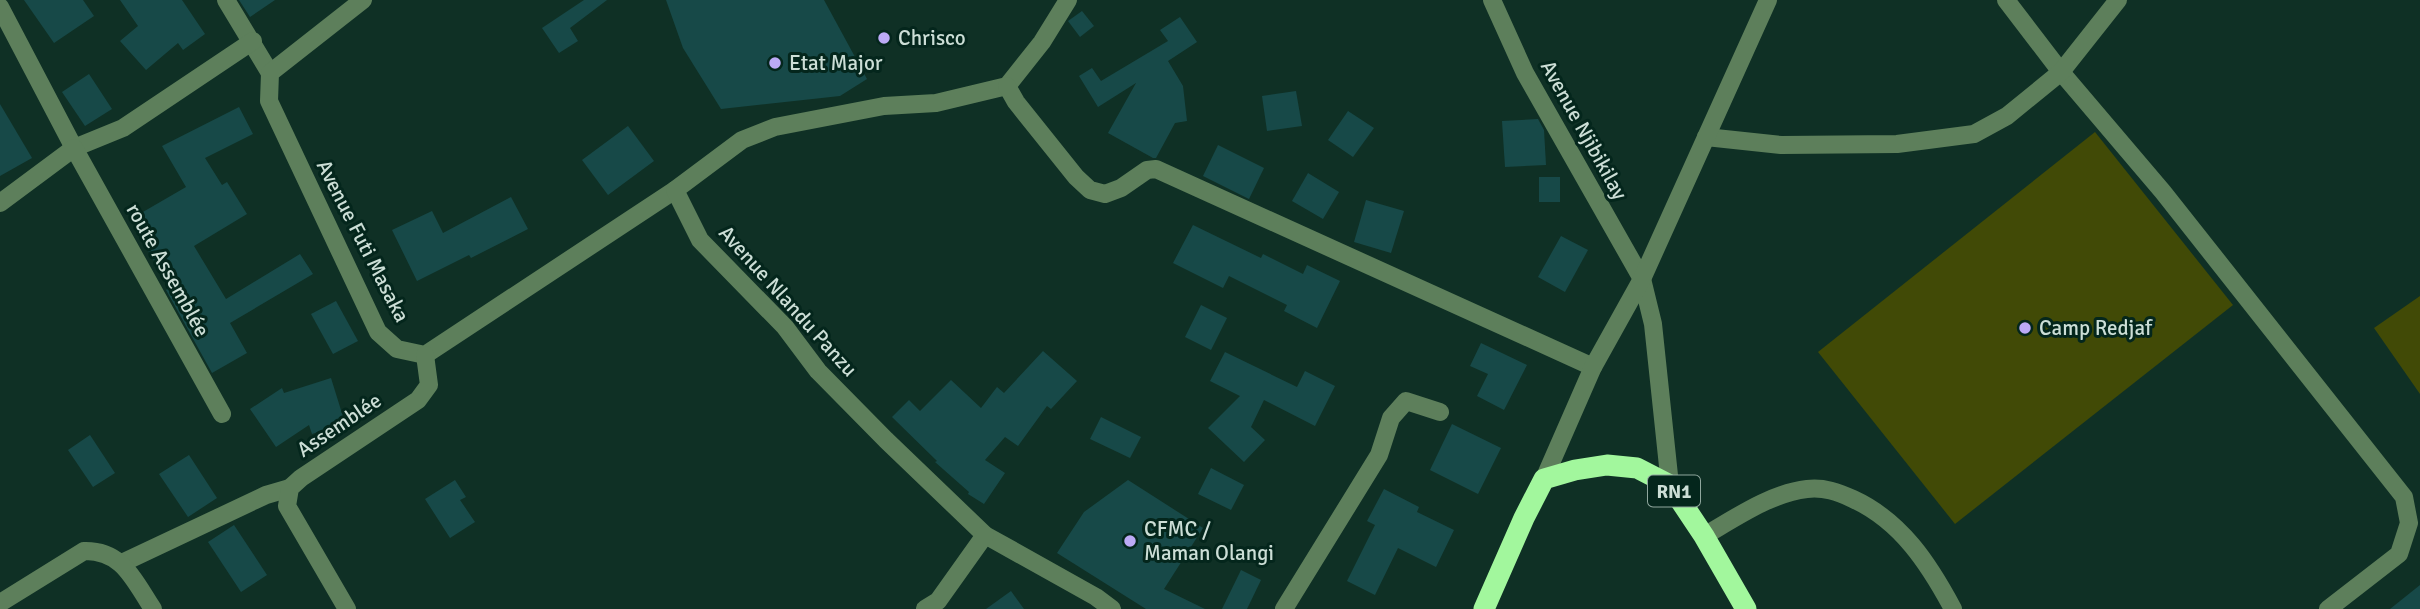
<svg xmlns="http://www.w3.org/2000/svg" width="2420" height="609" font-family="Signika,sans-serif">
<rect width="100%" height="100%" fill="#0f3025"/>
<g fill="#414a06">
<polygon points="2095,132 2233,305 1955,524 1818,352"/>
<polygon points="2420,296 2420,394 2374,328"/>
</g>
<g fill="#174948">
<polygon points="24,0 83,0 94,16 54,43"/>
<polygon points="120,0 182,0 205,34 183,50 178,43 146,70 120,41 138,26"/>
<polygon points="239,0 275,0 250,17"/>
<polygon points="584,0 607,0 570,28 578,41 559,53 542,28"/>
<polygon points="666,0 824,0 867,79 840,96 721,109 683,48"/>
<polygon points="1082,11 1094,26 1080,37 1068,21"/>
<polygon points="1180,17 1197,42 1168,61 1183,86 1187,121 1175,123 1156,158 1153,158 1108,133 1136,83 1098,107 1079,76 1092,68 1101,81 1168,41 1160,30"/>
<polygon points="89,74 112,109 85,126 62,92"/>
<polygon points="1296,91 1302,126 1267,131 1262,96"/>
<polygon points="0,104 32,158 0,176"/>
<polygon points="239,107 253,134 205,158 222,185 227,182 247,214 194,246 226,299 300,254 313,274 230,323 247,353 212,373 166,290 170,287 147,249 154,245 136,216 186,187 162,146"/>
<polygon points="1348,111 1374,128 1353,157 1328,140"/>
<polygon points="1538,119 1544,130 1546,165 1505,167 1502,121"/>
<polygon points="628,126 654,161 608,195 582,160"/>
<polygon points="1218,145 1264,168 1249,199 1203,176"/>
<polygon points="1308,173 1339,192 1323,219 1292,201"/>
<rect x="1539" y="177" width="21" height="25"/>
<polygon points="511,197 528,229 471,258 469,255 417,281 392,230 432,211 443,233"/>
<polygon points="1366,200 1404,211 1391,253 1354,242"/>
<polygon points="1193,225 1261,258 1263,254 1303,274 1307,265 1340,281 1317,328 1284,311 1287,305 1229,276 1223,288 1173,263"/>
<polygon points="1561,236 1588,250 1565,292 1538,277"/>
<polygon points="336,301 358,341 333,354 311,314"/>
<polygon points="1201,305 1227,318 1211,350 1185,337"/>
<polygon points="1481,343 1527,365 1504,410 1477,396 1488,374 1470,366"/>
<polygon points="1043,351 1077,381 1051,409 1047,406 1018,446 1005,437 985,460 1005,473 984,504 968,494 969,492 935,462 937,461 892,417 909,400 920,411 951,380 981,408 997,387 1004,393"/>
<polygon points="1225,352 1297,387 1305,371 1335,386 1315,426 1264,400 1251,427 1265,440 1244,462 1208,428 1240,396 1210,381"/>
<polygon points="331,378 345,423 312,434 309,425 276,447 250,409 282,388 284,393"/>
<polygon points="1101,417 1141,437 1130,458 1090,439"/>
<polygon points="1452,424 1501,448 1478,494 1430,470"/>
<polygon points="90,435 115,473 93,487 68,450"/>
<polygon points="189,455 217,498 188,517 159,474"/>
<polygon points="1211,468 1244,485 1231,510 1198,494"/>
<polygon points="455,480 466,497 460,500 475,522 450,538 425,499"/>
<polygon points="1128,480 1203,528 1164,589 1205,609 1146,609 1057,553 1084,512"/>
<polygon points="1384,489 1419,507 1417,512 1454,530 1436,567 1398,548 1375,595 1347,581 1375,525 1367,521"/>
<polygon points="234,525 267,575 241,592 208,542"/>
<polygon points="1241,570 1261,580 1247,609 1222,609"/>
<polygon points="2420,585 2420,609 2390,609"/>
<polygon points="1011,591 1024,609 986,609"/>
</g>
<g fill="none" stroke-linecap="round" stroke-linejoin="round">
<g stroke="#5d7f5b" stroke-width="18">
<polyline points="226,0 270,73"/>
<polyline points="363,0 270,73 269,101 378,332 397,349 425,355 675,190"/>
<polyline points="1068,0 1042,42 1007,86 936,103 884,106 775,127 742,140 675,190 700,240 785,327 818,371 886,440 985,535 1096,597 1112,609"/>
<polyline points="1492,0 1525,73 1642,279 1653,324 1670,485"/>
<polyline points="2006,0 2061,72 2163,192 2404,497 2409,523 2399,554 2328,609"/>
<polyline points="0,7 74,148 123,128 253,41"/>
<polyline points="1007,86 1016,102 1076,177 1090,190 1105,194 1121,188 1147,170 1156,169 1593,367"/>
<polyline points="1706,137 1781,145 1897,144 1974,134 2007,116 2061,72 2118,0"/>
<polyline points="0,203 74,148 222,414"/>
<polyline points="1544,479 1593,367 1642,279 1768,0"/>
<path d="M1704,536C1735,518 1771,493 1807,489C1824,487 1838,492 1853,499C1901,521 1929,564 1953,609"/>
<polyline points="122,563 266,495 290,488"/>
<path d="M0,603L84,551C123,550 134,581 153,609"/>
<polyline points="347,609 287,506 290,488 301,478 418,400 429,385 425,355"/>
<polyline points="925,609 938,601 985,535"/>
<polyline points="1284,609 1379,455 1391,418 1406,401 1440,412"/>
</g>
<polyline stroke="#a2f79d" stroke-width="21" points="1484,609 1524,518 1544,479 1575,470 1607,465 1637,468 1670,485 1704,536 1746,609"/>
</g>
<g fill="#bcaaf6" stroke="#04261c" stroke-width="2.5">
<circle cx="884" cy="38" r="7"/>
<circle cx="775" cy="63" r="7"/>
<circle cx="2025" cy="328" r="7"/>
<circle cx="1130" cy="541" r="7"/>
</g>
<g text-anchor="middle" stroke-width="6" stroke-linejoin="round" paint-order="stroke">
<rect fill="#04261c" stroke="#90a79e" stroke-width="2" x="1648" y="475.5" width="52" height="31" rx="5"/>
<g font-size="19" font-weight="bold" fill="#ccded6">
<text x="1674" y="498">RN1</text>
</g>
<g font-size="21" fill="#ccded6" stroke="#04261c" text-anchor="start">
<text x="898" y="45">Chrisco</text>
<text x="789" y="70">Etat Major</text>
<text x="2039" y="335">Camp Redjaf</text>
<text x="1144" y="536">CFMC /<tspan x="1144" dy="24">Maman Olangi</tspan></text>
</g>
<g font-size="21" fill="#ccded6" stroke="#04261c">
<text transform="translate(1584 130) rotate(61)" y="7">Avenue Njibikilay</text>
<text transform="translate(363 241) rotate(63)" y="7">Avenue Futi Masaka</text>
<text transform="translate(168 270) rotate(61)" y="7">route Assemblée</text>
<text transform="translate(788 301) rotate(48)" y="7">Avenue Nlandu Panzu</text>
<text transform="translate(339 425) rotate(-34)" y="7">Assemblée</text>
</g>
</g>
</svg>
